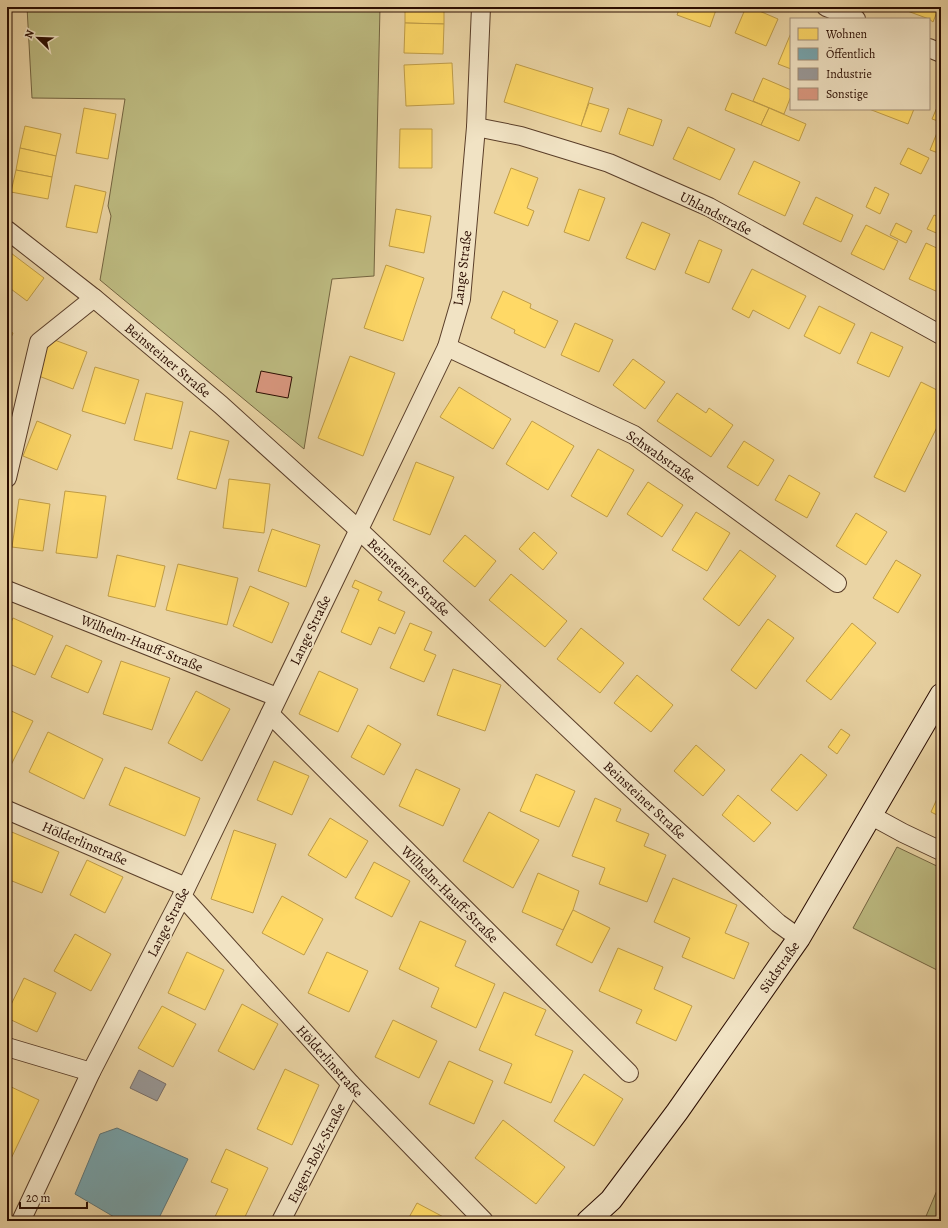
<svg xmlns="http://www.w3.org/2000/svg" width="948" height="1228" font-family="Alegreya,serif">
<rect width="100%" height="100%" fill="#ead4a4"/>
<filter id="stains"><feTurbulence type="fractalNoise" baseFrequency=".005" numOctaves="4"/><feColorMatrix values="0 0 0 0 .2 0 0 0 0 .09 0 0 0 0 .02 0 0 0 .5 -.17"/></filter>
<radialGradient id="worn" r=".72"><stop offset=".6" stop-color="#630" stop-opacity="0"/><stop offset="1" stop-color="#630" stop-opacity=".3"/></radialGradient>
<g fill="#bdbb81" stroke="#746440">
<polygon points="27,7 380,7 374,276 332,279 304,449 100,280 111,216 108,206 125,99 32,98"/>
<polygon points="897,847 941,868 941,972 853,928"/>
<polygon points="941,1181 941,1221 924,1221"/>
</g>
<g fill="#ffd966" stroke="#bf9c47">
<polygon points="405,7 444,7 444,24 405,23"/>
<polygon points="680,7 717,7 710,27 677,15"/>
<polygon points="746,7 750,7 778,19 766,46 735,33"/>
<polygon points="903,7 939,7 933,22 929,19 902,9"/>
<polygon points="405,23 444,24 443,54 404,53"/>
<polygon points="791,33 791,69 778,64"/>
<polygon points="452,63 454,104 406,106 404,65"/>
<polygon points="516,64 593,88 581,126 504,102"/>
<polygon points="763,78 791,90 791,96 784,114 753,101"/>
<polygon points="732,93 769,108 761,125 725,110"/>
<polygon points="941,98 941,122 932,119"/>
<polygon points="589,103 609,109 601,132 581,126"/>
<polygon points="84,108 116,114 108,159 76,153"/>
<polygon points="628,108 662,120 653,146 619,134"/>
<polygon points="769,108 806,124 799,141 761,125"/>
<polygon points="869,109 914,109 908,124"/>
<polygon points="941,123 941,154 930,150"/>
<polygon points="25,126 61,134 56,156 20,148"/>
<polygon points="688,127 735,149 720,180 673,159"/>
<polygon points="400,129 432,129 432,168 399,168"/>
<polygon points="20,148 56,156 52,177 16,170"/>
<polygon points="908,148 929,158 921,174 900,164"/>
<polygon points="754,161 800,182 785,216 738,194"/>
<polygon points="511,168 538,178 527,208 534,211 528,226 494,213"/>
<polygon points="16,170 52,177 48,199 11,192"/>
<polygon points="75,185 106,192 97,233 66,227"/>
<polygon points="875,187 889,194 880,214 866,207"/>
<polygon points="579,189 605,198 589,241 564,232"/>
<polygon points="816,197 853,215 841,242 803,224"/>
<polygon points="396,209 431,216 424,253 389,246"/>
<polygon points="934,215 941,218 941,235 927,229"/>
<polygon points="642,222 670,234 655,270 626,258"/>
<polygon points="896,223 912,231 906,243 890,235"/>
<polygon points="866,225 898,241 884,270 851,254"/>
<polygon points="699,240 722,250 709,283 685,273"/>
<polygon points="926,243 941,250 941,285 938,292 909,279"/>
<polygon points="7,250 44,278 27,301 7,286"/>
<polygon points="386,265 424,278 403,341 364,328"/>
<polygon points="752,269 806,296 789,329 753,310 749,318 732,309"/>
<polygon points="503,291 531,304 530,308 558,321 545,348 514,333 515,330 491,318"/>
<polygon points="819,306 855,324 840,354 804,336"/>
<polygon points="575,323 613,340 599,372 561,355"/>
<polygon points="7,330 13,333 7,347"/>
<polygon points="871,332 903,347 889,377 857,363"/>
<polygon points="49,338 87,352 73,389 36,375"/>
<polygon points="350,356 395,373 363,456 318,438"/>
<polygon points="633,359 665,382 645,409 613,385"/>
<polygon points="95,367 139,380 125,424 82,411"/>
<polygon points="921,382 941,392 941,419 905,492 874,477"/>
<polygon points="459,387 511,419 493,449 440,417"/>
<polygon points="146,393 183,402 172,449 134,440"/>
<polygon points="677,393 706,413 709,408 733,425 711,457 657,421"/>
<polygon points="37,421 71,435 57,470 23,456"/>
<polygon points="532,421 574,446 548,490 506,464"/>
<polygon points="190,431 229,441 216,489 177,479"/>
<polygon points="744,441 774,460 758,486 727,467"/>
<polygon points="598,449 634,470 607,517 571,496"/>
<polygon points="416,462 454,477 430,535 393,520"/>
<polygon points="789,475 820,493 807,518 775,500"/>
<polygon points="229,479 270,484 264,533 223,528"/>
<polygon points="648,482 683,505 662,537 627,514"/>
<polygon points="65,491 106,496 97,558 56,553"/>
<polygon points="19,499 50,504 43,551 12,547"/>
<polygon points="696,512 730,533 707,571 672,550"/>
<polygon points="856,513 887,532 866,565 836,546"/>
<polygon points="272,529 320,545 306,587 258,571"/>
<polygon points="534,532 557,553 543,570 519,549"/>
<polygon points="465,535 496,561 475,587 443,561"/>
<polygon points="740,550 776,576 739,626 703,599"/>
<polygon points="117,555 165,566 155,607 108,596"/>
<polygon points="896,560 921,575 898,613 873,598"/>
<polygon points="178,564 238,578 227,625 166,610"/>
<polygon points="511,574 567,621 545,647 489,600"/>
<polygon points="355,580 382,592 378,600 405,612 395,634 379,627 371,645 341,632 359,590 352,587"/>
<polygon points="250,586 289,603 272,643 233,626"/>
<polygon points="13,618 53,636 35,675 7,663 7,632"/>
<polygon points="768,619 794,638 756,689 731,670"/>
<polygon points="410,623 432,632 424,650 436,655 424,682 390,668"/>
<polygon points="852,623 876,643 831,700 806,681"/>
<polygon points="581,628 624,663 600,693 557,659"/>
<polygon points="66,645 102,661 88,693 51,677"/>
<polygon points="121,661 170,678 152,730 103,714"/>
<polygon points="453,669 501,685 485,731 437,715"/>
<polygon points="319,671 358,689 338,732 299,714"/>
<polygon points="637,675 673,705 651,732 614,703"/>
<polygon points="196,691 230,709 202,761 168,743"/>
<polygon points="7,709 33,721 10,767 7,765"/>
<polygon points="368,725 401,744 384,775 351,757"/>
<polygon points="841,729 850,735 837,754 828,747"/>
<polygon points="48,732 103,759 84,799 29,772"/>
<polygon points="696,745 725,770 703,796 674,771"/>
<polygon points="801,754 827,775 797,811 771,790"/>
<polygon points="274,761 309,776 292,815 257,800"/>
<polygon points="125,767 200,798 185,836 109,805"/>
<polygon points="416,769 460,789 443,826 399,806"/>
<polygon points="536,774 575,791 559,827 520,811"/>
<polygon points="941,790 941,817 931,812"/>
<polygon points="738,795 771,823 754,842 722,815"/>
<polygon points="595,798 621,809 616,821 649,834 644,846 666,855 647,902 599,884 605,868 572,856"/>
<polygon points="489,812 539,840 513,888 463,861"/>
<polygon points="330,818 368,841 346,878 308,855"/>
<polygon points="7,830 59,852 42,893 7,879"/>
<polygon points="234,830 276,844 253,913 211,899"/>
<polygon points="87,860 123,877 105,913 70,895"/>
<polygon points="374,862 410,881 392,917 355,898"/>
<polygon points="538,873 579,891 573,910 563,930 522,912"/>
<polygon points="673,878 737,905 725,933 749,943 734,979 682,957 690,938 654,922"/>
<polygon points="282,896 323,919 304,955 262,933"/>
<polygon points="573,910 610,928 592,963 556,945"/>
<polygon points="420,921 466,941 455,966 495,984 476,1028 431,1007 439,988 399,969"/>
<polygon points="75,934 111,954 91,991 54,971"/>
<polygon points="618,948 663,967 654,989 692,1006 676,1041 636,1023 642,1010 599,991"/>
<polygon points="187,952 224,970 205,1010 168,993"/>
<polygon points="327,952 368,971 349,1012 308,993"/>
<polygon points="24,978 56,993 37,1032 7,1018 7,1013"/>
<polygon points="504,992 546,1010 535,1035 573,1051 551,1103 504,1083 512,1064 479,1050"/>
<polygon points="242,1004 278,1024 254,1070 218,1051"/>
<polygon points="162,1006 196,1024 173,1067 138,1048"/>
<polygon points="393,1020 437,1041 419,1078 375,1057"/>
<polygon points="449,1061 493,1081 474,1124 429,1104"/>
<polygon points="285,1069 319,1085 292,1145 257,1129"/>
<polygon points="584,1074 623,1099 594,1146 554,1121"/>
<polygon points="7,1085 39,1100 7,1167"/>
<polygon points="503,1120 565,1167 536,1204 475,1158"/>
<polygon points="226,1149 268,1168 243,1221 213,1221 228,1189 211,1182"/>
<polygon points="417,1203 451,1221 407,1221"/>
</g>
<polygon fill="#76a5af" stroke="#5f777a" points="117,1128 188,1159 158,1220 154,1221 121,1221 75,1194 100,1134"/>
<polygon fill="#999" stroke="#786f6b" points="139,1070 166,1084 157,1101 130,1088"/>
<g fill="#da9880" stroke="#2a0c00">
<polygon points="261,371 292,377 288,398 256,392"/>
<polygon points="941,1211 941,1221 937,1221"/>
</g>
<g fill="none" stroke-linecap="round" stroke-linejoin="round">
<defs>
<g id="street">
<polyline points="826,7 856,19"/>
<polyline points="929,48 941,53"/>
<polyline points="476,127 521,136 609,163 709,207 941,335"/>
<polyline points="7,230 94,298 221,405 359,530 630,787 778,923 799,938"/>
<polyline points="447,347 634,435 837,583"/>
<polyline points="7,478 39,342 94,298"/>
<polyline points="7,590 277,697"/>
<polyline points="270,714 629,1073"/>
<polyline points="7,810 186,887"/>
<polyline points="870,815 903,833 941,851"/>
<polyline points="182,896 351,1084 484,1221"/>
<polyline points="7,1047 91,1072"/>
<polyline points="21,1221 91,1072 182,896 447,347 461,299 476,127 481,7"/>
<polyline points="281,1221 351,1084"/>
</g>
<polyline id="secondary" points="588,1221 611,1200 677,1112 799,938 941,695"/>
</defs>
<use href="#street" stroke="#5a3e29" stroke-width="20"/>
<use href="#secondary" stroke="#2a0c00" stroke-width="24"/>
<use href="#street" stroke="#f1e3c4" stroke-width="18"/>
<use href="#secondary" stroke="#f1e3c4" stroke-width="22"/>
</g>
<g text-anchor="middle" stroke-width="4" stroke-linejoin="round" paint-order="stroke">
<g font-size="14" fill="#2a0c00" stroke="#f1e3c4">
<text transform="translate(716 213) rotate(27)" y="5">Uhlandstraße</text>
<text transform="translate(462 268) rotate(-83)" y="5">Lange Straße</text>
<text transform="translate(168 360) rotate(40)" y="5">Beinsteiner Straße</text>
<text transform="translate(661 456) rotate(35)" y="5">Schwabstraße</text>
<text transform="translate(409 577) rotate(43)" y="5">Beinsteiner Straße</text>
<text transform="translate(310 630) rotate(-64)" y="5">Lange Straße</text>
<text transform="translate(142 643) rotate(22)" y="5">Wilhelm-Hauff-Straße</text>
<text transform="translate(645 800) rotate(43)" y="5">Beinsteiner Straße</text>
<text transform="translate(85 843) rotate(23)" y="5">Hölderlinstraße</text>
<text transform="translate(450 894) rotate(45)" y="5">Wilhelm-Hauff-Straße</text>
<text transform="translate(168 922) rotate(-63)" y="5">Lange Straße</text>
<text transform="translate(779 967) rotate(-55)" y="5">Südstraße</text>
<text transform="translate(330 1061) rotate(48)" y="5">Hölderlinstraße</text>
<text transform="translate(316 1153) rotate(-63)" y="5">Eugen-Bolz-Straße</text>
</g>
</g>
<rect width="948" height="1228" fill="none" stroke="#ead4a4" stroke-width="24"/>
<rect x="8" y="8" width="932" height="1212" fill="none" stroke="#2a0c00" stroke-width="2"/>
<rect x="12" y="12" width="924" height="1204" fill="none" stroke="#2a0c00"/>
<rect x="790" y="18" width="140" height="92" fill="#f1e3c4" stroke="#a18d76"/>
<rect x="798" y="28" width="20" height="12" fill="#ffd966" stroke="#a18d76"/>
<text x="826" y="38" font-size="12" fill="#2a0c00">Wohnen</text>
<rect x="798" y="48" width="20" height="12" fill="#76a5af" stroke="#a18d76"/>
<text x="826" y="58" font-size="12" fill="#2a0c00">Öffentlich</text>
<rect x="798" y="68" width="20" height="12" fill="#999999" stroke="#a18d76"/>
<text x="826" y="78" font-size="12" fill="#2a0c00">Industrie</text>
<rect x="798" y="88" width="20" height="12" fill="#da9880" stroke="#a18d76"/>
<text x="826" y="98" font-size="12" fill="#2a0c00">Sonstige</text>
<g transform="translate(38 38) rotate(293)" stroke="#f1e3c4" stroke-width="3" paint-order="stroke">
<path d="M0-3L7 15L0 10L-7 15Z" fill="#2a0c00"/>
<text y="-6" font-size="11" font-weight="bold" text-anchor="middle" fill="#2a0c00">N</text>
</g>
<path d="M20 1202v6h67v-6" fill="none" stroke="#2a0c00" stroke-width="2"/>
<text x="26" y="1202" font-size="12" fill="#2a0c00" stroke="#f1e3c4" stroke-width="3" paint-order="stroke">20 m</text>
<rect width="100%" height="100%" filter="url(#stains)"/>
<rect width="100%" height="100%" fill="url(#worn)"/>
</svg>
